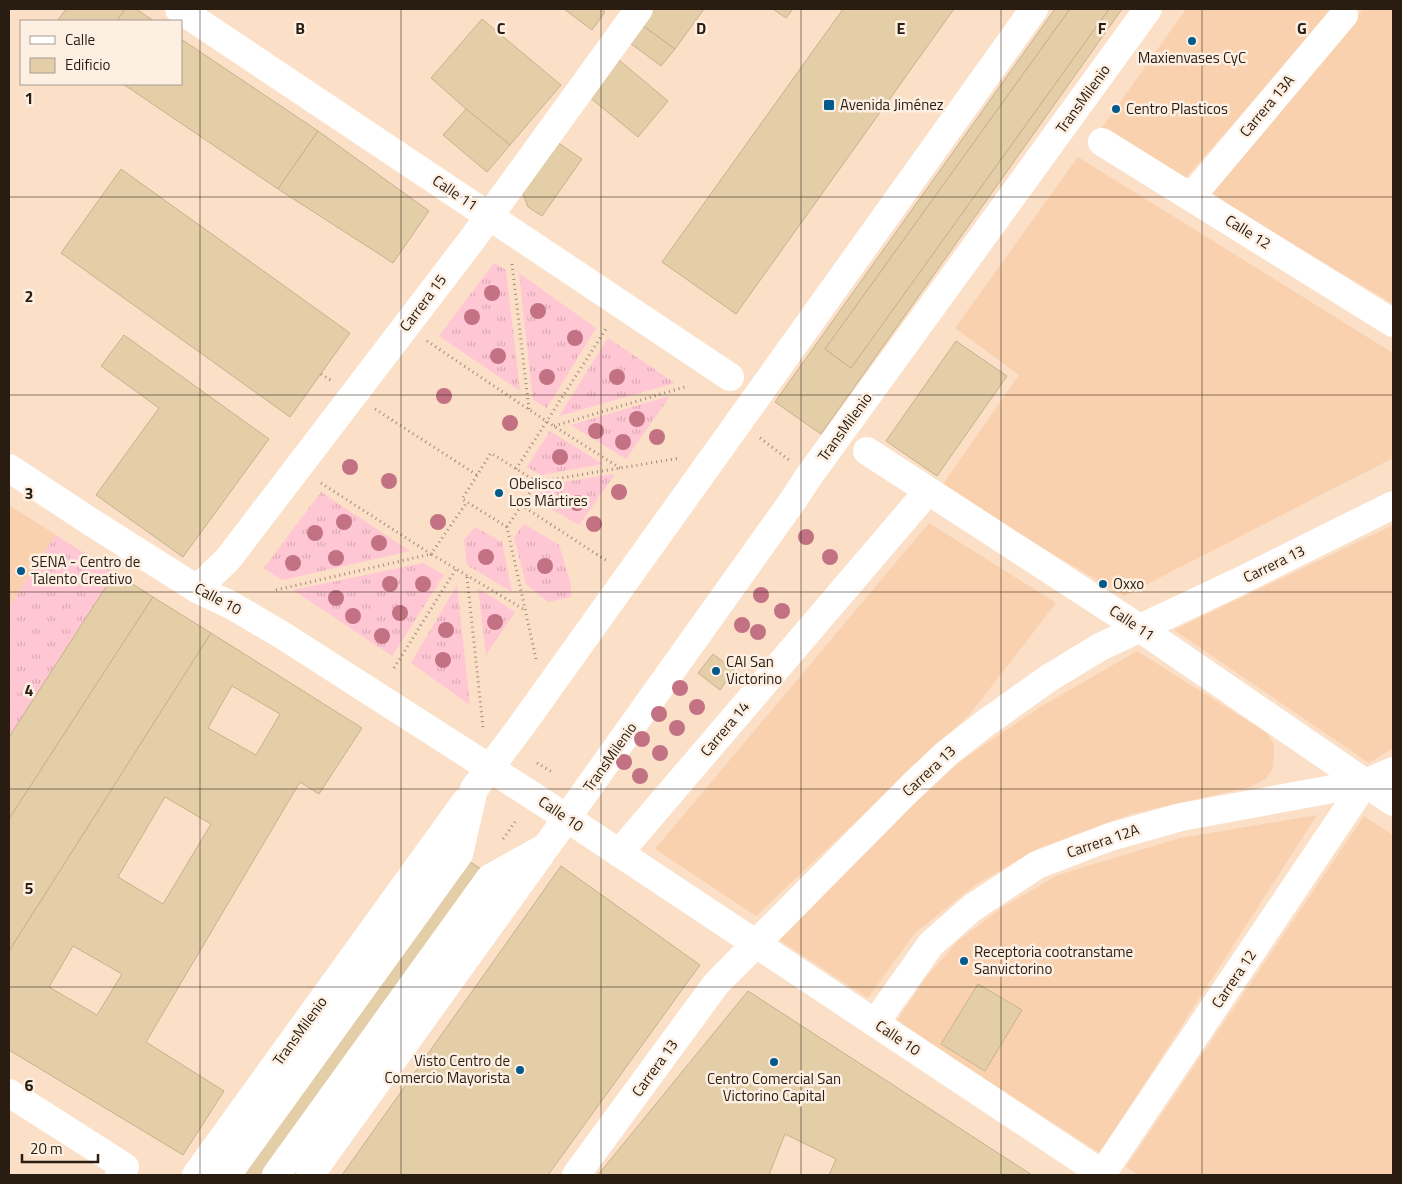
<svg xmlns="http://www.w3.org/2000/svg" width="1402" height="1184" font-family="'Titillium Web',sans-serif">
<defs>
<pattern id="grass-tufts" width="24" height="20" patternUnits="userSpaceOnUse" patternTransform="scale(1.25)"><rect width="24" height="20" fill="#ffc6d4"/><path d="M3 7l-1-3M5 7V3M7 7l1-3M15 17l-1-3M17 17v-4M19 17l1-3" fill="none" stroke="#dbaab5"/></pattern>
</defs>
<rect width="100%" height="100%" fill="#fbdfc7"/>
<g fill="#fad1ae">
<polygon points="1186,9 1328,9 1331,11 1184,180 1101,129"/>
<polygon points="1363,9 1393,9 1393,304 1207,193"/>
<polygon points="1078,157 1393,353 1393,458 1124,596 941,487 1019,375 955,328"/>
<polygon points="9,505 56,535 9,607"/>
<polygon points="929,523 1056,603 970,714 756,916 655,849"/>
<polygon points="1393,525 1393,748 1369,763 1174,630"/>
<polygon points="1137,651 1267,733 1274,744 1274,755 1273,768 1266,779 1250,787 1131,814 1039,848 975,885 914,934 868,998 779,940 827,887 885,831 961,761 1037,709"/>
<polygon points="1317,815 1100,1153 896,1022 927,976 958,941 1003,907 1058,875 1180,838"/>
<polygon points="1364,816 1393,835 1393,1175 1138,1175 1126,1167"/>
</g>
<g fill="url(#grass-tufts)">
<polygon points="494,263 506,270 520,391 439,336"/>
<polygon points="519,273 596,328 547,408 533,400"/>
<polygon points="608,338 675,383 559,416"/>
<polygon points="670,396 626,459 571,425"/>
<polygon points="550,431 603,464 541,475 527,467"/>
<polygon points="615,474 579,525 536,500 544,485"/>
<polygon points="321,492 410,551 282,580 264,568"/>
<polygon points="524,524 559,545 571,585 571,597 548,602 526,584 514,537"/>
<polygon points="475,527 502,542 512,592 467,565 464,540"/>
<polygon points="56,535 115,573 9,737 9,607"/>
<polygon points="423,563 444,575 392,656 293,590"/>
<polygon points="457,585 470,705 411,663"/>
<polygon points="478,588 515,612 486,655"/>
</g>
<g fill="#e3cea8" stroke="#c7b28d" fill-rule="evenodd">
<polygon points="66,9 125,9 117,21 57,21"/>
<polygon points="125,9 136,9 154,21 117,21"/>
<polygon points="564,9 601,9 605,12 592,30"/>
<polygon points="649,9 704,9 675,49 639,23"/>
<polygon points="773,9 793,9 786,18"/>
<polygon points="843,9 954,9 736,314 662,262"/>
<polygon points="1055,9 1122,9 821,434 775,402"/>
<polygon points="1070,9 1109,9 851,368 825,349"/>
<polygon points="1070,9 1109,9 851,368 825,349"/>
<polygon points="482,19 561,85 510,145 466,109 431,78"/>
<polygon points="639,23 675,49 661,66 626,40"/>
<polygon points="181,39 318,131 278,189 123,84 181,84"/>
<polygon points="619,60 668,101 638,137 588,96"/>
<polygon points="466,109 510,145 487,172 443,135"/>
<polygon points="318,131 429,211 393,263 278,189"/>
<polygon points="551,138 582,159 542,216 528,207 522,191"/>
<polygon points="121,169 350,333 290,417 61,253"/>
<polygon points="124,335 269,439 183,557 96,495 159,408 101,366"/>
<polygon points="956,341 1007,376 937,476 886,441"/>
<polygon points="115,573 153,597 9,819 9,737"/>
<polygon points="153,597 211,633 9,951 9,819"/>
<path d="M211,633L362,728L319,794L300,782L146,1042L224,1091L183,1155L9,1050V951ZM232,686L280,714L256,755L208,728ZM165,797L211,824L163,904L118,877ZM73,946L122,974L97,1015L49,987Z"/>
<polygon points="713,654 734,670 720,690 698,673"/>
<polygon points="463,857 482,870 267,1175 235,1175"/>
<polygon points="463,857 482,870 267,1175 235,1175"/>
<polygon points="561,866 700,965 548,1175 342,1175"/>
<polygon points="978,984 1022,1010 985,1071 941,1044"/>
<polygon points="748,991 1032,1175 829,1175 836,1159 785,1134 769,1175 598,1175"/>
</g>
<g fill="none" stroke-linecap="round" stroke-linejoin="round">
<g stroke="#a08b78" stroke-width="3" stroke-dasharray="1 4" stroke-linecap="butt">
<polyline points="512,264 529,409"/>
<polyline points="427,341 546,421 620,468"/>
<polyline points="321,374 332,381"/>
<polyline points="375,409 477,475"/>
<polyline points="554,426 688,386"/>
<polyline points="760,438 789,460"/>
<polyline points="516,469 606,329"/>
<polyline points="321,483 431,554 467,502"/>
<polyline points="521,505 607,561"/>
<polyline points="507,527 462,499 491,453 537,482"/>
<polyline points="467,577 483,727"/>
<polyline points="276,590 431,554 525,610"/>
<polyline points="536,659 507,527 537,482 680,458"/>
<polyline points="394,668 456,569"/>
<polyline points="537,763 552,772"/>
<polyline points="503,839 517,819"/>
</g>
<g stroke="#fff" stroke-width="28">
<polyline points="179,9 730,377"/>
<polyline points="1102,142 1393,323"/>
<polyline points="1191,197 1344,15"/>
<polyline points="867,451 1141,629 1393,802"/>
<polyline points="9,468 91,522 197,589 231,605 282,635 544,803 1104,1175"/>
<polyline points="197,589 228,559 474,237 639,9"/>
<polyline points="619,853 928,491"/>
<polyline points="875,1023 931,944 972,908 1037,865 1110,837 1181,817 1365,783 1393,771"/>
<polyline points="9,1093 125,1167 119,1175"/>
<polyline points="1102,1174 1365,783"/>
<polyline points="196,1175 466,801"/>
<polyline points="227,1175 459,854 474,789 522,725 1034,9"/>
<polyline points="276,1175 490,878 546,847 794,499 809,476 1148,9"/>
<polyline points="310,1175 541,854"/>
<polyline points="576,1175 716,984 913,785 947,753 987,722 1049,678 1100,647 1238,582 1393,505"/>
</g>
</g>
<g fill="#c27283">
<circle cx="492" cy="293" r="8"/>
<circle cx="538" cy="311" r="8"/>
<circle cx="472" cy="317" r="8"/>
<circle cx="575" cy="338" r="8"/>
<circle cx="498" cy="356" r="8"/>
<circle cx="547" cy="377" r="8"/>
<circle cx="617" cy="377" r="8"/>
<circle cx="444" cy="396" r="8"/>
<circle cx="637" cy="419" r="8"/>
<circle cx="510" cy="423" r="8"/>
<circle cx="596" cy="431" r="8"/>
<circle cx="657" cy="437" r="8"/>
<circle cx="623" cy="442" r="8"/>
<circle cx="560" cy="457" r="8"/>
<circle cx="350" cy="467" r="8"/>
<circle cx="389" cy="481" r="8"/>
<circle cx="619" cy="492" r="8"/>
<circle cx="577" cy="503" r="8"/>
<circle cx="344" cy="522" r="8"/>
<circle cx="438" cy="522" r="8"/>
<circle cx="594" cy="524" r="8"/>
<circle cx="315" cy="533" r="8"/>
<circle cx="806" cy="537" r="8"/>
<circle cx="379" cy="543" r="8"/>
<circle cx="486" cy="557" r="8"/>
<circle cx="830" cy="557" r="8"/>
<circle cx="336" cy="558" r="8"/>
<circle cx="293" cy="563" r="8"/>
<circle cx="545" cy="566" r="8"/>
<circle cx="390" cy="584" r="8"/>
<circle cx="423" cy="584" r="8"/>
<circle cx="761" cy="595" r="8"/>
<circle cx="336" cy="598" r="8"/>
<circle cx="782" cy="611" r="8"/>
<circle cx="400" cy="613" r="8"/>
<circle cx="353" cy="616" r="8"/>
<circle cx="495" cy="622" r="8"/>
<circle cx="742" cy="625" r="8"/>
<circle cx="446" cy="630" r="8"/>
<circle cx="758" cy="632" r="8"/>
<circle cx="382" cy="636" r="8"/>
<circle cx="443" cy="660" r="8"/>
<circle cx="680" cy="688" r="8"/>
<circle cx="697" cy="707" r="8"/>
<circle cx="659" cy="714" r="8"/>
<circle cx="677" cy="728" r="8"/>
<circle cx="642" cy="739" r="8"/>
<circle cx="660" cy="753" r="8"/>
<circle cx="624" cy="762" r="8"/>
<circle cx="640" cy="776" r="8"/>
</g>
<path fill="none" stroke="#291d12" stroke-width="1" stroke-opacity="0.55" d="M200,9V1175M401,9V1175M601,9V1175M801,9V1175M1001,9V1175M1202,9V1175M9,197H1393M9,395H1393M9,592H1393M9,789H1393M9,987H1393"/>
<g fill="#005b8c" stroke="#feefe3" stroke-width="2">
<circle cx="1192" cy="41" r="5"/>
<rect x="823" y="99" width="12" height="12" rx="2.5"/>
<circle cx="1116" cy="109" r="5"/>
<circle cx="499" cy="493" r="5"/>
<circle cx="21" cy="571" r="5"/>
<circle cx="1103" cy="584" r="5"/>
<circle cx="716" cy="671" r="5"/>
<circle cx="964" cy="961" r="5"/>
<circle cx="774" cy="1062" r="5"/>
<circle cx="520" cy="1070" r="5"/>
</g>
<g text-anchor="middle" stroke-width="5" stroke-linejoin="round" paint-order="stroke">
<g font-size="15" fill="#291d12" stroke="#feefe3" text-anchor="start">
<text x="1192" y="63" text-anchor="middle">Maxienvases CyC</text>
<text x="840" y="110">Avenida Jiménez</text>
<text x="1126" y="114">Centro Plasticos</text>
<text x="509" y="489">Obelisco<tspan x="509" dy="17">Los Mártires</tspan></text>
<text x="31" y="567">SENA - Centro de<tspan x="31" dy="17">Talento Creativo</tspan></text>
<text x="1113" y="589">Oxxo</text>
<text x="726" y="667">CAI San<tspan x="726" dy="17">Victorino</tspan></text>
<text x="974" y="957">Receptoria cootranstame<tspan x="974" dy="17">Sanvictorino</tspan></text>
<text x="510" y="1066" text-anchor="end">Visto Centro de<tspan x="510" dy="17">Comercio Mayorista</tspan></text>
<text x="774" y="1084" text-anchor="middle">Centro Comercial San<tspan x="774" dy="17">Victorino Capital</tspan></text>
</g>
<g font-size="15" fill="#291d12" stroke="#feefe3">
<text transform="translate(1083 99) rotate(-54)" y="5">TransMilenio</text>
<text transform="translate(1267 106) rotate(-50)" y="5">Carrera 13A</text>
<text transform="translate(455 193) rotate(34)" y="5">Calle 11</text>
<text transform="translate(1248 232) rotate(32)" y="5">Calle 12</text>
<text transform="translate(423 303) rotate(-53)" y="5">Carrera 15</text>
<text transform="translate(845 427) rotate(-54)" y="5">TransMilenio</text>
<text transform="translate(1274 564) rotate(-26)" y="5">Carrera 13</text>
<text transform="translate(218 599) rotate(28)" y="5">Calle 10</text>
<text transform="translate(1132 623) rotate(34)" y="5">Calle 11</text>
<text transform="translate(725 729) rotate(-50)" y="5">Carrera 14</text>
<text transform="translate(610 757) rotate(-55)" y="5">TransMilenio</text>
<text transform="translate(929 771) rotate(-43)" y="5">Carrera 13</text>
<text transform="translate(561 814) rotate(34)" y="5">Calle 10</text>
<text transform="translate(1103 841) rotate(-19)" y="5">Carrera 12A</text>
<text transform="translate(1234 979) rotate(-56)" y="5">Carrera 12</text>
<text transform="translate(300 1031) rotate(-54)" y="5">TransMilenio</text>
<text transform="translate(898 1038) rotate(34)" y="5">Calle 10</text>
<text transform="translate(655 1068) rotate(-54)" y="5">Carrera 13</text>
</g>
</g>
<g font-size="16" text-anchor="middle" font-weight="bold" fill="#291d12" stroke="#feefe3" stroke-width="5" stroke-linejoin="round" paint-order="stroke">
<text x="300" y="34">B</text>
<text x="501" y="34">C</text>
<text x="701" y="34">D</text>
<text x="901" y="34">E</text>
<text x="1102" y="34">F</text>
<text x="1302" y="34">G</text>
<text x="29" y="104">1</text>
<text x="29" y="302">2</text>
<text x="29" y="499">3</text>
<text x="29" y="696">4</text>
<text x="29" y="894">5</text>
<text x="29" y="1091">6</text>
</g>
<rect width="1402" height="1184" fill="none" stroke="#291d12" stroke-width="20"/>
<rect x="20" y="20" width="162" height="65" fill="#feefe3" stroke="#a99b8f"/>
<rect x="30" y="36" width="25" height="8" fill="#ffffff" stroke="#a99b8f"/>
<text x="65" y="45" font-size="15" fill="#291d12">Calle</text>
<rect x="30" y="58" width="25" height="15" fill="#e3cea8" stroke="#a99b8f"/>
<text x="65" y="70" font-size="15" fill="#291d12">Edificio</text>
<path d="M22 1154v8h76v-8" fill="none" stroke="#291d12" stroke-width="2.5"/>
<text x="30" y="1154" font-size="15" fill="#291d12" stroke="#feefe3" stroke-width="4" paint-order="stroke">20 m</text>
</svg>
